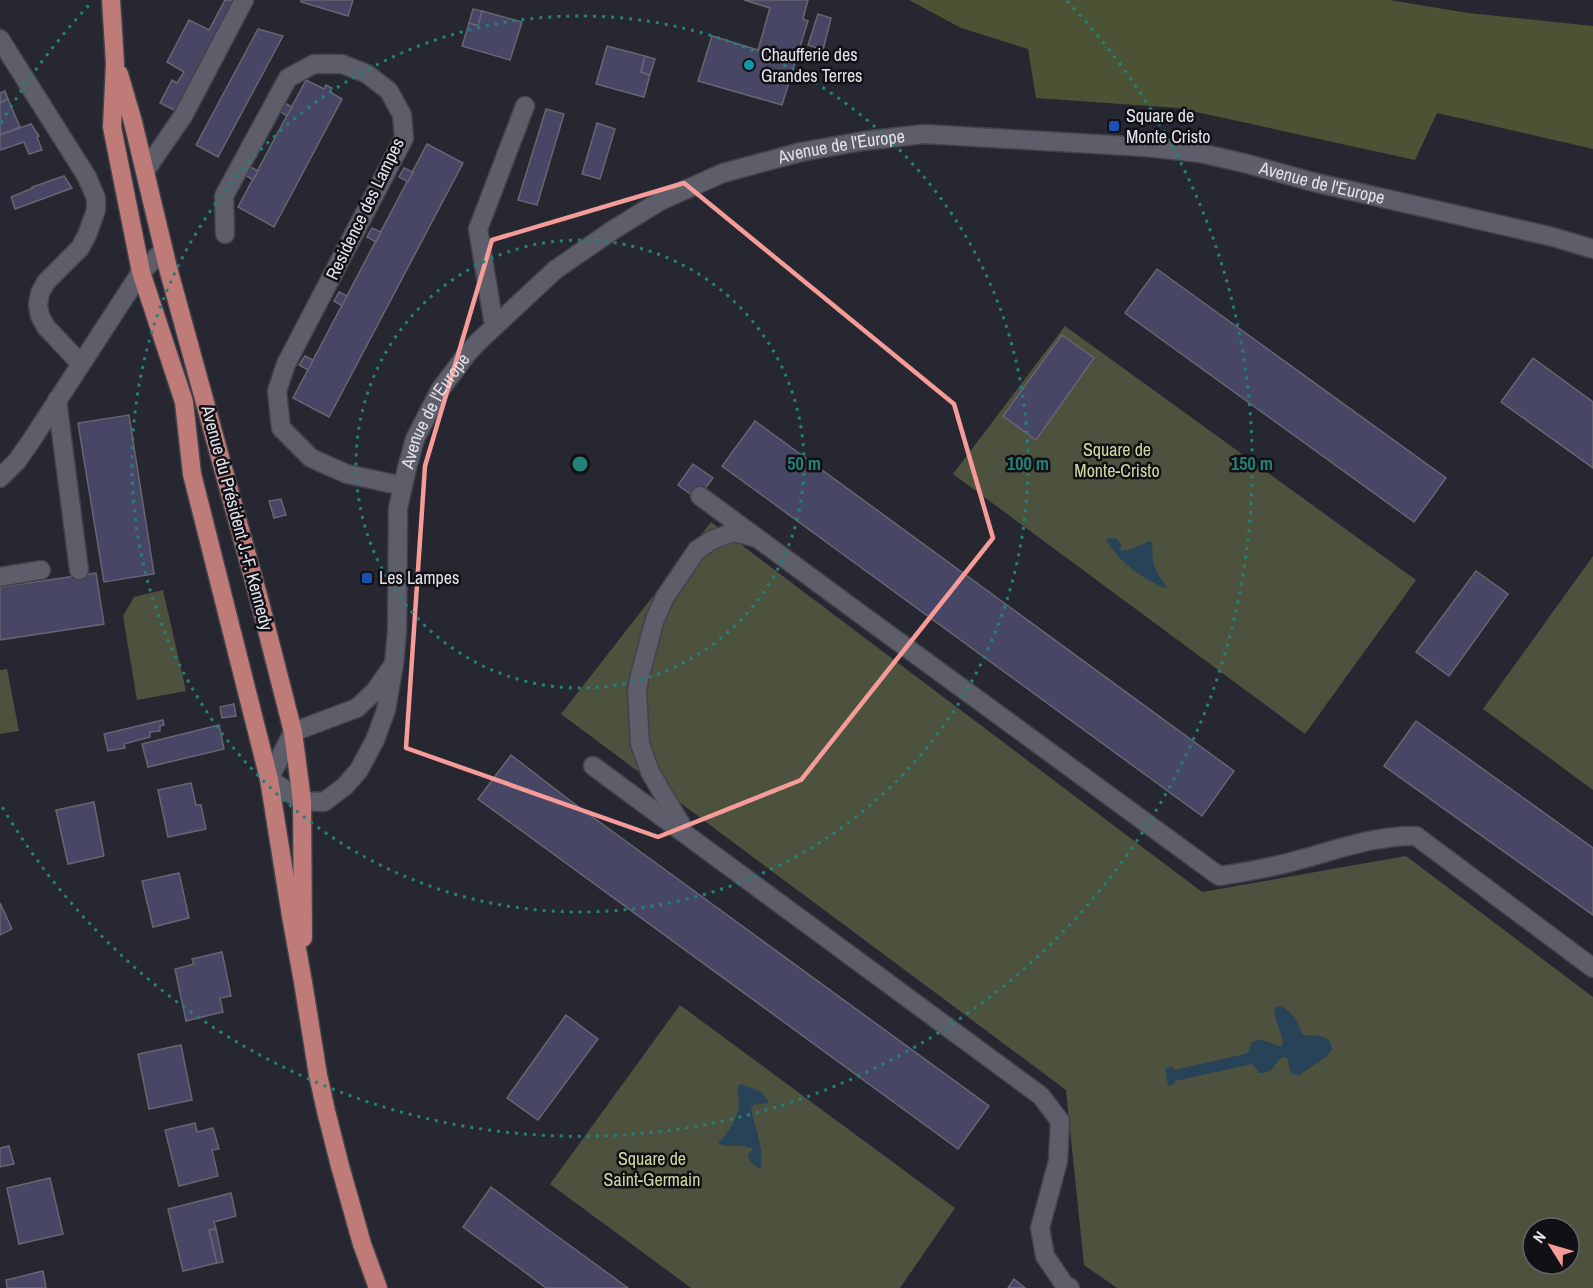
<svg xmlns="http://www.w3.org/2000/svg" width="1593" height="1288" font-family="'Archivo Narrow',sans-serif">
<rect width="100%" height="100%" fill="#262731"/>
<g fill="#4d523f" fill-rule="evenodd">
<polygon points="1065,326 1416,580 1305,734 953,474"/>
<path d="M711,522L1202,892L1406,856L1593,997V1288H1117L1084,1265L1066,1090L561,714ZM1533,1228H1569V1264H1533Z"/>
<polygon points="1593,556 1593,790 1483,709"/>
<polygon points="163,590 186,691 137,700 123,616 134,597"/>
<polygon points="7,669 19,731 0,734 0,670"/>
<polygon points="680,1005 955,1208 900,1288 691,1288 550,1184"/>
</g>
<polygon fill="#4c5334" points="909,0 1389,0 1468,13 1593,26 1593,149 1437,113 1415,160 1178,108 1036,98 1028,49 961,28"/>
<g fill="#284358">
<path d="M1110,538L1117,539L1122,545L1120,551L1132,549L1150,541L1152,543L1153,563L1159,576L1168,589C1143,580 1120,563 1106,540Z"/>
<path d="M1278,1006C1291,1008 1298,1022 1302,1034C1313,1038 1318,1032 1330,1041L1332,1049L1327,1056L1299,1075L1291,1074L1287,1058L1283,1057C1272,1064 1276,1073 1259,1073L1252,1064L1175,1081V1084L1168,1086L1165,1068L1173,1067L1174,1070L1245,1054L1249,1051L1251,1043C1263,1035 1270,1046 1282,1046L1283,1041L1274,1013L1275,1009Z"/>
<path d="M742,1084L761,1092L768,1101V1103L754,1105L751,1108C754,1125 766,1154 760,1169C754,1166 748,1160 748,1154L753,1149C739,1142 731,1149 719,1144V1142C729,1132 738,1118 739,1104C739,1097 737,1091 738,1085Z"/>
</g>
<g fill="#474765" stroke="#656672" stroke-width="1.5">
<polygon points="225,0 232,0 236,2 178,112 160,103 172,80 177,83 184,72 167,62 189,20 209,30"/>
<polygon points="301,0 353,0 348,16 301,2"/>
<polygon points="744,0 808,0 803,19 808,21 782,105 698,81 712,36 758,50 770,8"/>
<polygon points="473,9 482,11 478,26 469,23"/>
<polygon points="482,11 522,22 510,60 462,46 469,23 478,26"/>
<polygon points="818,14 831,18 823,50 808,45"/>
<polygon points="258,29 283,36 218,157 196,145"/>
<polygon points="607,46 645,56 641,72 650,75 644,97 596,84"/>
<polygon points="645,56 655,59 650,75 641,72"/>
<polygon points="306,80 324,89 326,85 332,88 330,92 342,99 274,227 238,207"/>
<polygon points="5,91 8,99 0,103 0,93"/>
<polygon points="8,99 20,127 0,135 0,103"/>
<polygon points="283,102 292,107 287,116 278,110"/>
<polygon points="546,109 564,114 537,205 518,200"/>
<polygon points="597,123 615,129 600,179 582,174"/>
<polygon points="31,124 39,136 37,137 42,150 29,154 24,142 0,150 0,135"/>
<polygon points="427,144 463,163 329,417 293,398"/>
<polygon points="249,166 258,171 253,180 245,175"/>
<polygon points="404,168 413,172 408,182 399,177"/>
<polygon points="64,176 72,188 15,209 11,197 33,188 32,187"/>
<polygon points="372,228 381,232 376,242 367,237"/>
<polygon points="1157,269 1446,478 1414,522 1125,313"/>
<polygon points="339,292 347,296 342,306 334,301"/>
<polygon points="1062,335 1094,358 1036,440 1003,416"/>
<polygon points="305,356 313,360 308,370 299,365"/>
<polygon points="1533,358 1593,402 1593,468 1501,402"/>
<polygon points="129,415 154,574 104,582 78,423"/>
<polygon points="755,421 1234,771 1202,816 722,466"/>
<polygon points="693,464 713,478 697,499 678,485"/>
<polygon points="281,499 286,515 274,518 269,501"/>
<polygon points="1476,571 1508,594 1449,676 1416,652"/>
<polygon points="96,573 104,624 0,640 0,587"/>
<polygon points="234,704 236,716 222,718 220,707"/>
<polygon points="163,720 164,725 160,726 160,731 150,732 150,737 124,744 125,748 108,751 104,734"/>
<polygon points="1416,721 1593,848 1593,915 1384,766"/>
<polygon points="219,725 224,749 148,767 142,744"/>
<polygon points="511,755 568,799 989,1106 958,1149 478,799"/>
<polygon points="191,783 196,805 201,805 206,829 168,837 158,790"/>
<polygon points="94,802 104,856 68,864 56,810"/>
<polygon points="179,873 189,918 153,927 142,881"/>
<polygon points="0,903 12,929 0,935"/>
<polygon points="222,952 231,996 220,998 223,1012 186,1021 175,969 194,964 192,959"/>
<polygon points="566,1015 598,1039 538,1120 507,1098"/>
<polygon points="181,1045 192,1100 149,1109 138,1054"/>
<polygon points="195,1123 197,1132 213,1128 219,1149 212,1150 218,1176 179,1186 165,1130"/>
<polygon points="9,1146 14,1164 0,1167 0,1148"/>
<polygon points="50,1178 63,1234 19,1244 7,1188"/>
<polygon points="491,1187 546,1228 628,1288 546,1288 518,1267 463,1227"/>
<polygon points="231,1193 236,1216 214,1222 216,1229 209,1230 217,1263 183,1271 168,1209"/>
<polygon points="216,1229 223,1262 217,1263 209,1230"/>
<polygon points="43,1271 46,1288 7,1288 6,1280"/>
<polygon points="1014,1279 1025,1288 1008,1288"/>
</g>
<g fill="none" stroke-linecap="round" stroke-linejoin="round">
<defs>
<g id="minor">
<polyline points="0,39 87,177 96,198 96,210 87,235 80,248 46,282 40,293 38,305 40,316 46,327 81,364"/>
<polyline points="145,171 183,116 244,0"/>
<polyline points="225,234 224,196 288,78 314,64 342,64 367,74 389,91 402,115 404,138 286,364 277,391 281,428 311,458 347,474 403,486"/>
<polyline points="494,325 478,229 525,106"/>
<polyline points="57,400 79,570"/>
<polyline points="0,478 17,461 31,441 141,272 163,251"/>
<path d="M700,496L851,607L1219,876C1247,872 1275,867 1302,859C1339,849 1377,835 1416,836L1593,968"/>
<polyline points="0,577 41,570"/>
<path id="s1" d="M394,664L375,691L357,708L293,732L269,779L302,801L324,802L345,786L359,770L375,740L386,710L394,664L397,631L398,508L407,468L415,439L440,390L466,355L479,341L555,270L613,230L660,201L723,173L801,152L863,141L924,134L1146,147L1200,153L1244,163L1313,182L1553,237L1593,249"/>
<polyline points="593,766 1041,1096 1060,1121 1058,1161 1040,1228 1045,1256 1064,1284 1070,1288"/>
<polyline points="682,826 650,772 640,744 637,693 639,679 655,619 665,597 697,550 712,540 734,532 753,537"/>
</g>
<g id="major">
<polyline points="111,0 115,63 112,127 141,272 184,402 192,474 269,779 291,916 303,982 318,1075 326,1111 340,1166 362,1244 378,1288"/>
<polyline points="119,74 133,122 168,268 259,599 293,732 302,801 303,938"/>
</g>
</defs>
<use href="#minor" stroke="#42424b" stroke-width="21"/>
<use href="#major" stroke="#42424b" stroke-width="21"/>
<use href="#minor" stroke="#5d5e6a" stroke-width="18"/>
<use href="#major" stroke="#be7b78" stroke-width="18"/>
</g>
<path fill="none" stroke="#f59b98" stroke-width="4.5" stroke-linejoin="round" d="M684,183L954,404L993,538L801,780L658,837L406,748L425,466L492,240Z"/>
<g fill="none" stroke="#24817a" stroke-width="3" stroke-dasharray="3 6">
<circle cx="580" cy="464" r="224"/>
<circle cx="580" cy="464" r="448"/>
<path d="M1 123A672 672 0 0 1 93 1M1067 1A672 672 0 1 1 1 805"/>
</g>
<circle fill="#0f9aa8" stroke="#101015" stroke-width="2" cx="749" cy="65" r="6"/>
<g fill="#1a4fb4" stroke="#101015" stroke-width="2">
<rect x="1108" y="120" width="12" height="12" rx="3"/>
<rect x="361" y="572" width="12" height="12" rx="3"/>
</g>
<g text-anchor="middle" stroke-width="5" stroke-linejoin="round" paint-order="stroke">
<g font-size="18" fill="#e1e1e8" stroke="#101015" text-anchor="start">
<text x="761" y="61">Chaufferie des<tspan x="761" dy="21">Grandes Terres</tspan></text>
<text x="1126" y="122">Square de<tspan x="1126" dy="21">Monte Cristo</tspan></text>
<text x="379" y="584">Les Lampes</text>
</g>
<g font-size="18" fill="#e1e1e8" stroke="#101015">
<text dy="6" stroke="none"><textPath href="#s1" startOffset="1166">Avenue de l'Europe</textPath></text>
<text dy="6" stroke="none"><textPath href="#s1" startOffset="1652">Avenue de l'Europe</textPath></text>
<text transform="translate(365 209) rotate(-64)" y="6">Residence des Lampes</text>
<text dy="6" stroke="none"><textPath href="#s1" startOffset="662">Avenue de l'Europe</textPath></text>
<text transform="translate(237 518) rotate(75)" y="6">Avenue du Président J.-F. Kennedy</text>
</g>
<g font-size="18" fill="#ccda9f" stroke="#101015">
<text x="1117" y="456">Square de<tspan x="1117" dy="21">Monte-Cristo</tspan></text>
<text x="652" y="1165">Square de<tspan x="652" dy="21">Saint-Germain</tspan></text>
</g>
</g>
<circle cx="580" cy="464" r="9" fill="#24817a" stroke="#101015" stroke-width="3"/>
<g font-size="18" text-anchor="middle" font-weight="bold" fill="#24817a" stroke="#101015" stroke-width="5" stroke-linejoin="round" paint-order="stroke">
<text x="804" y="470">50 m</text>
<text x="1028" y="470">100 m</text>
<text x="1252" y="470">150 m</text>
</g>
<g transform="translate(1551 1246) rotate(307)"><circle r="28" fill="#101015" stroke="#646469" stroke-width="1.5"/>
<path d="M0-4.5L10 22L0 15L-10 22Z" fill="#f59b98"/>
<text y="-9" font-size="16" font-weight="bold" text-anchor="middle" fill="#e1e1e8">N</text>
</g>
</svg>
